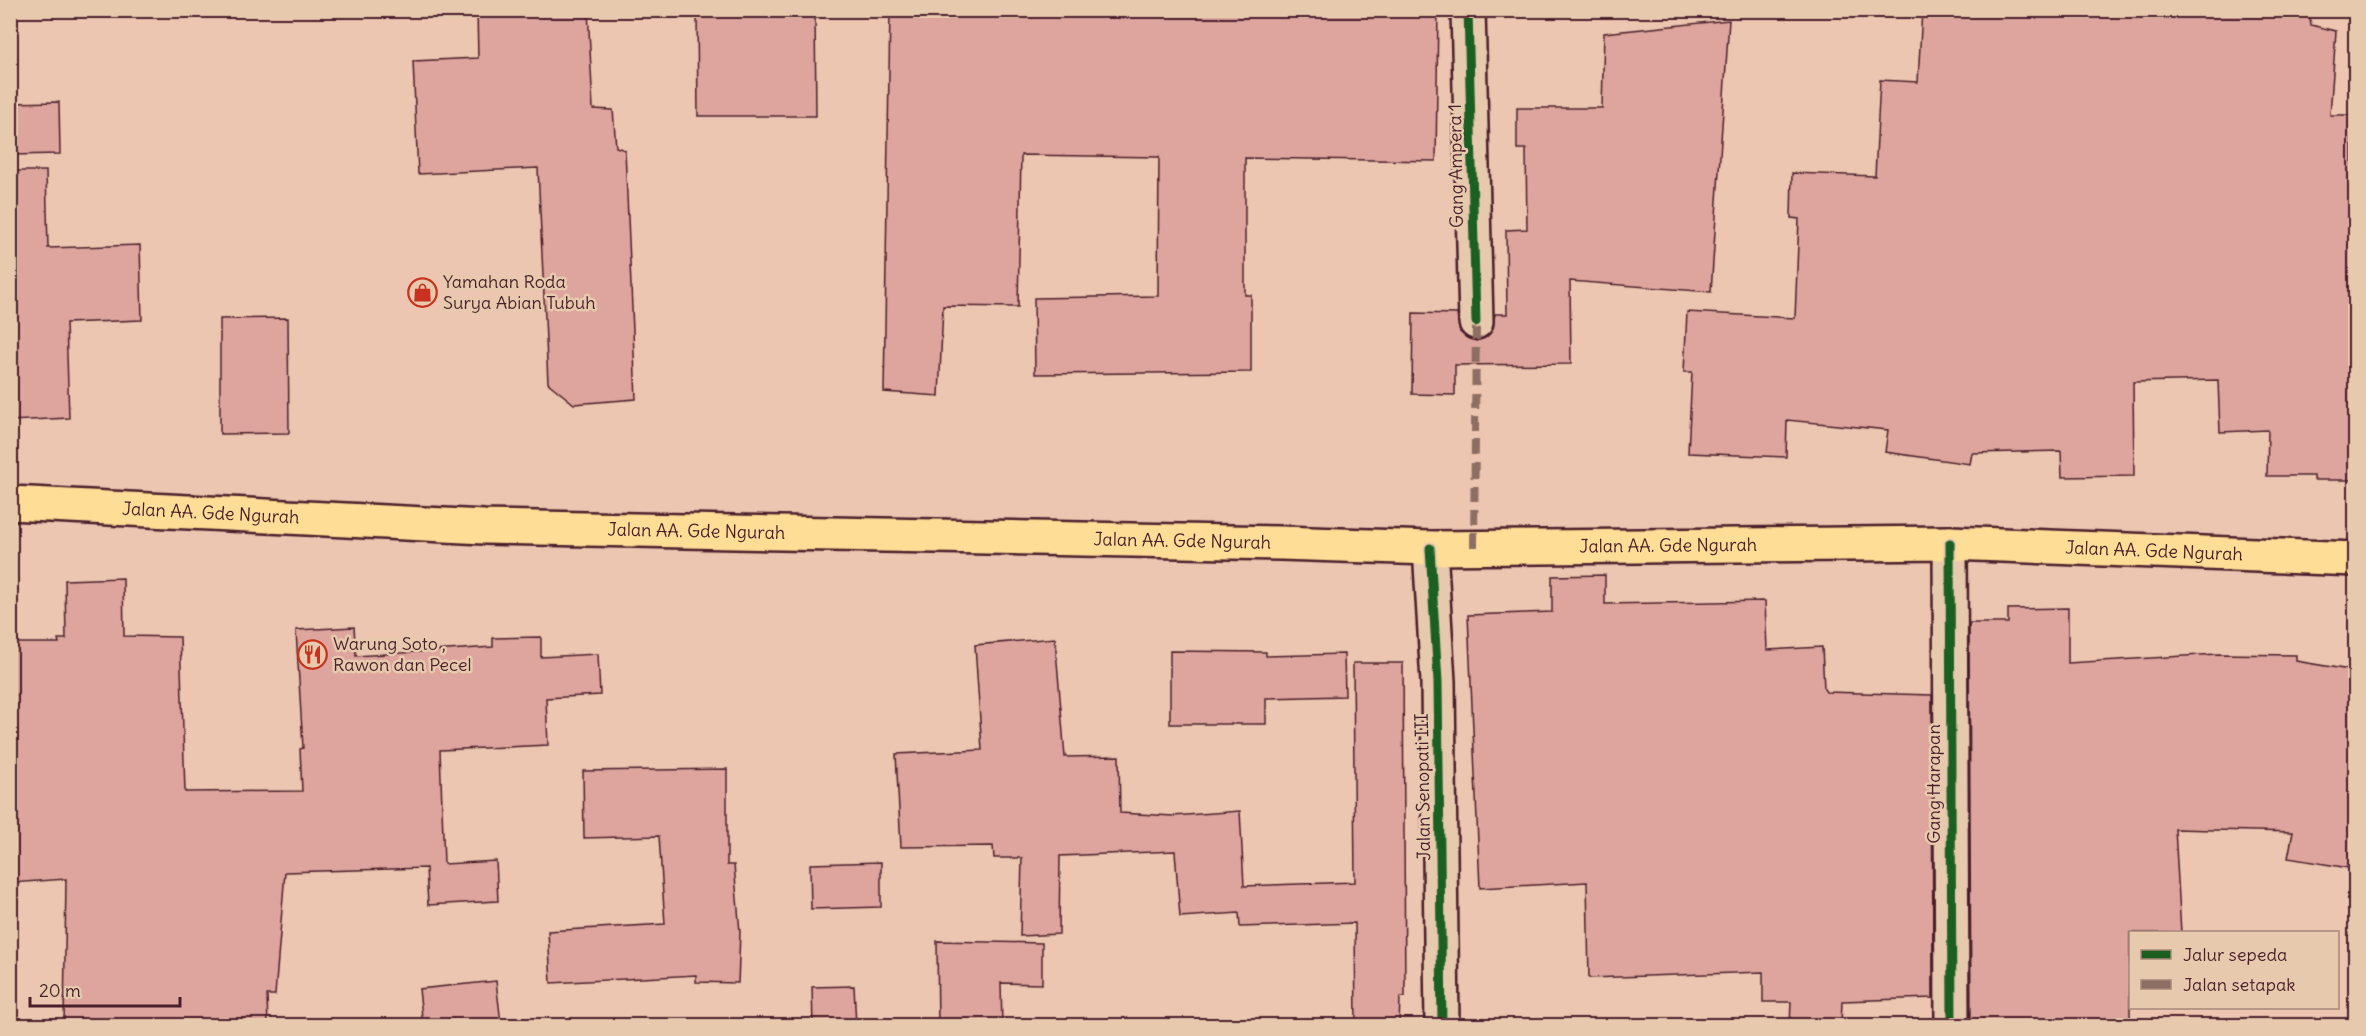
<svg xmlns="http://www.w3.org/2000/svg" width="2366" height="1036" font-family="Delius,sans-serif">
<rect width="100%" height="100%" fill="#ecc6b0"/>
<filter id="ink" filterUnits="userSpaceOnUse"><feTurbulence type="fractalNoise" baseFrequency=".0167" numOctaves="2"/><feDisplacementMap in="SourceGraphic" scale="12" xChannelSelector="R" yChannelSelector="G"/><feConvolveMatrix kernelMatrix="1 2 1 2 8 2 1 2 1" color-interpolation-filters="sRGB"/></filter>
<g filter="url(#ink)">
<g fill="#dda59d" stroke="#4a1f2b" stroke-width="1.5">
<polygon points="477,10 588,10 593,109 613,110 616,147 625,150 636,399 574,404 548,383 538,168 418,174 413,61 478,58"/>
<polygon points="697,10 815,10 816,116 698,116"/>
<polygon points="890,10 1438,10 1436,161 1245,158 1245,295 1251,295 1251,372 1035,374 1034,298 1158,296 1159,157 1021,155 1018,307 943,306 939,396 884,392"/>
<polygon points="1922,10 2309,10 2311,25 2336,31 2330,115 2352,115 2352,165 2355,165 2351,245 2355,245 2353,480 2314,480 2314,476 2267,476 2268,430 2220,432 2218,380 2133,382 2134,476 2062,477 2061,451 1972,453 1970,464 1885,452 1888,430 1787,420 1786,457 1688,453 1692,372 1684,372 1687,312 1795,318 1799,219 1791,218 1792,173 1875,176 1880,80 1918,82"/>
<polygon points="1729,20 1711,292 1570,281 1571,364 1455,365 1455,395 1412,394 1413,313 1457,314 1460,332 1467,338 1476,341 1485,338 1492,331 1495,314 1507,314 1506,230 1527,229 1526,149 1517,149 1517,108 1602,108 1604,33"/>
<polygon points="59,102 60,154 10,155 10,103"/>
<polygon points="10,171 46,171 48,248 140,245 142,320 66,323 69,418 10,421"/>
<polygon points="288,318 289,433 220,434 220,319"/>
<polygon points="1605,575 1605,604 1765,601 1767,650 1822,647 1824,689 1826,692 1932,695 1933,998 1842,1001 1841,1026 1790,1026 1791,1002 1763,1002 1763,972 1589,978 1587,882 1480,888 1468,615 1552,612 1552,576"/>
<polygon points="123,578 124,636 180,637 185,792 302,791 300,749 303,748 296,630 354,627 356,656 493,647 493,638 541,637 541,657 598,654 600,695 546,698 548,745 440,750 444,864 496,861 498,901 428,905 426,868 285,872 275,995 267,995 268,1026 64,1026 66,879 10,883 10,643 59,643 58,639 66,639 65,580"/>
<polygon points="2068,608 2068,663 2218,654 2296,655 2296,661 2355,671 2355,869 2288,858 2293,832 2175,829 2181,933 2130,933 2130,1026 1971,1026 1969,623 2008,623 2008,609"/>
<polygon points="1055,638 1065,757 1119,756 1120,813 1173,816 1240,811 1244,886 1355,882 1353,663 1403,663 1405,997 1400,997 1399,1026 1356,1026 1355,923 1240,927 1239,913 1180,917 1175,851 1060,856 1059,934 1020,936 1022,858 994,858 993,846 901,847 896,754 982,750 975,645"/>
<polygon points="1170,651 1266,652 1266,656 1344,654 1345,696 1266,698 1266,724 1170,724"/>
<polygon points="727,769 727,865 734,865 740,932 738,983 696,982 696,975 551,983 548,931 665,924 659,836 584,838 583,771"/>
<polygon points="881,862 881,907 811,909 810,864"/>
<polygon points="937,941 1042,943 1042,984 1001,983 1002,1026 938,1026"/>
<polygon points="496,981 501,1023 423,1026 419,989"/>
<polygon points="854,986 856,1026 813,1026 812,987"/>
</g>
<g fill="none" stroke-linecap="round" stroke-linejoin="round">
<defs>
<g id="minor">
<polyline points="1468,10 1476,322"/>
<polyline points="1950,543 1952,1026"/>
<polyline points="1430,548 1438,682 1442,1026"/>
</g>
<g id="primary">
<path id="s1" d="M10,503L484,527L1281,543L1430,548L1950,543L2356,559"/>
</g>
</defs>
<use href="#minor" stroke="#4a1f2b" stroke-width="38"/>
<use href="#primary" stroke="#4a1f2b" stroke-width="38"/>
<use href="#minor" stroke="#e7caae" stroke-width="33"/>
<use href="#primary" stroke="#fedd96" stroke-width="33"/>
<polyline stroke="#8d6e63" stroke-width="8" stroke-dasharray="15 8" stroke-linecap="butt" points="1474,547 1476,322"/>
<defs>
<g id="cycleway">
<polyline points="1468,10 1476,322"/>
<polyline points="1950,543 1952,1026"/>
<polyline points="1430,548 1438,682 1442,1026"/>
</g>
</defs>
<use href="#cycleway" stroke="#e7caae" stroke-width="13"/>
<use href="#cycleway" stroke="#1b5e20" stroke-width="9"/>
</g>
</g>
<defs>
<symbol id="shop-ring" viewBox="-11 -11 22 22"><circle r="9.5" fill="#e7caae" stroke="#c8321e" stroke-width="1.5"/><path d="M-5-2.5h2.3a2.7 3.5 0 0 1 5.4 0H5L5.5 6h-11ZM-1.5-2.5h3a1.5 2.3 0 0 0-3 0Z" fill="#c8321e"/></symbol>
<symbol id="restaurant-ring" viewBox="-11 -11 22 22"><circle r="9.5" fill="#e7caae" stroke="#c8321e" stroke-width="1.5"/><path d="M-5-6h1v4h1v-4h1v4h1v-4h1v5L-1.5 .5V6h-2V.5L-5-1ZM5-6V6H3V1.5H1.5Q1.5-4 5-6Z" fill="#c8321e"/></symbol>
</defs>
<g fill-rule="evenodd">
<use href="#shop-ring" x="406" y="276" width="33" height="33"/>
<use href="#restaurant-ring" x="296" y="638" width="33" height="33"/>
</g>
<g text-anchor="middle" stroke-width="5" stroke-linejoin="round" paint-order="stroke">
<g font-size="18" fill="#4a1f2b" stroke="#e7caae">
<text transform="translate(1456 166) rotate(-91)" y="6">Gang Ampera 1</text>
<text dy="6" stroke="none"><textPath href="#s1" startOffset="201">Jalan AA. Gde Ngurah</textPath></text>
<text dy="6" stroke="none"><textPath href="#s1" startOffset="687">Jalan AA. Gde Ngurah</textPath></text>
<text dy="6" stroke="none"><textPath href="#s1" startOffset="1173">Jalan AA. Gde Ngurah</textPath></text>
<text dy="6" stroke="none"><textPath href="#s1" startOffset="1659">Jalan AA. Gde Ngurah</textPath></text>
<text dy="6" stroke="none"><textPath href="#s1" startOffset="2145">Jalan AA. Gde Ngurah</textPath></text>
<text transform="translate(1934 784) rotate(-90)" y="6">Gang Harapan</text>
<text transform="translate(1423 787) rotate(-91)" y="6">Jalan Senopati III</text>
</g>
<g font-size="18" fill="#4a1f2b" stroke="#e7caae" text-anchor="start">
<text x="443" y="288">Yamahan Roda<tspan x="443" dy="21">Surya Abian Tubuh</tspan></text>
<text x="333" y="650">Warung Soto ,<tspan x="333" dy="21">Rawon dan Pecel</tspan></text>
</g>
</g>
<rect width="2366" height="1036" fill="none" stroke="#e7caae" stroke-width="36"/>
<rect x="18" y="18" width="2330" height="1000" fill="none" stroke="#4a1f2b" stroke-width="2" filter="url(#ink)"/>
<rect x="2129" y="931" width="210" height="78" fill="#e7caae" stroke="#a8867a" stroke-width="1.5"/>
<rect x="2141" y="950" width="30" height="9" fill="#1b5e20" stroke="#a8867a" stroke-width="1.5"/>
<text x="2183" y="961" font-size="18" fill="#4a1f2b">Jalur sepeda</text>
<rect x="2141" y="980" width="30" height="9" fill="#8d6e63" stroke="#a8867a" stroke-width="1.5"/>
<text x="2183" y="991" font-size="18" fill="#4a1f2b">Jalan setapak</text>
<path d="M30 997v9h150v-9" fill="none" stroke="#4a1f2b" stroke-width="3"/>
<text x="39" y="997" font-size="18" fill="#4a1f2b" stroke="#e7caae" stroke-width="4.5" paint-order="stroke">20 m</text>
</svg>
